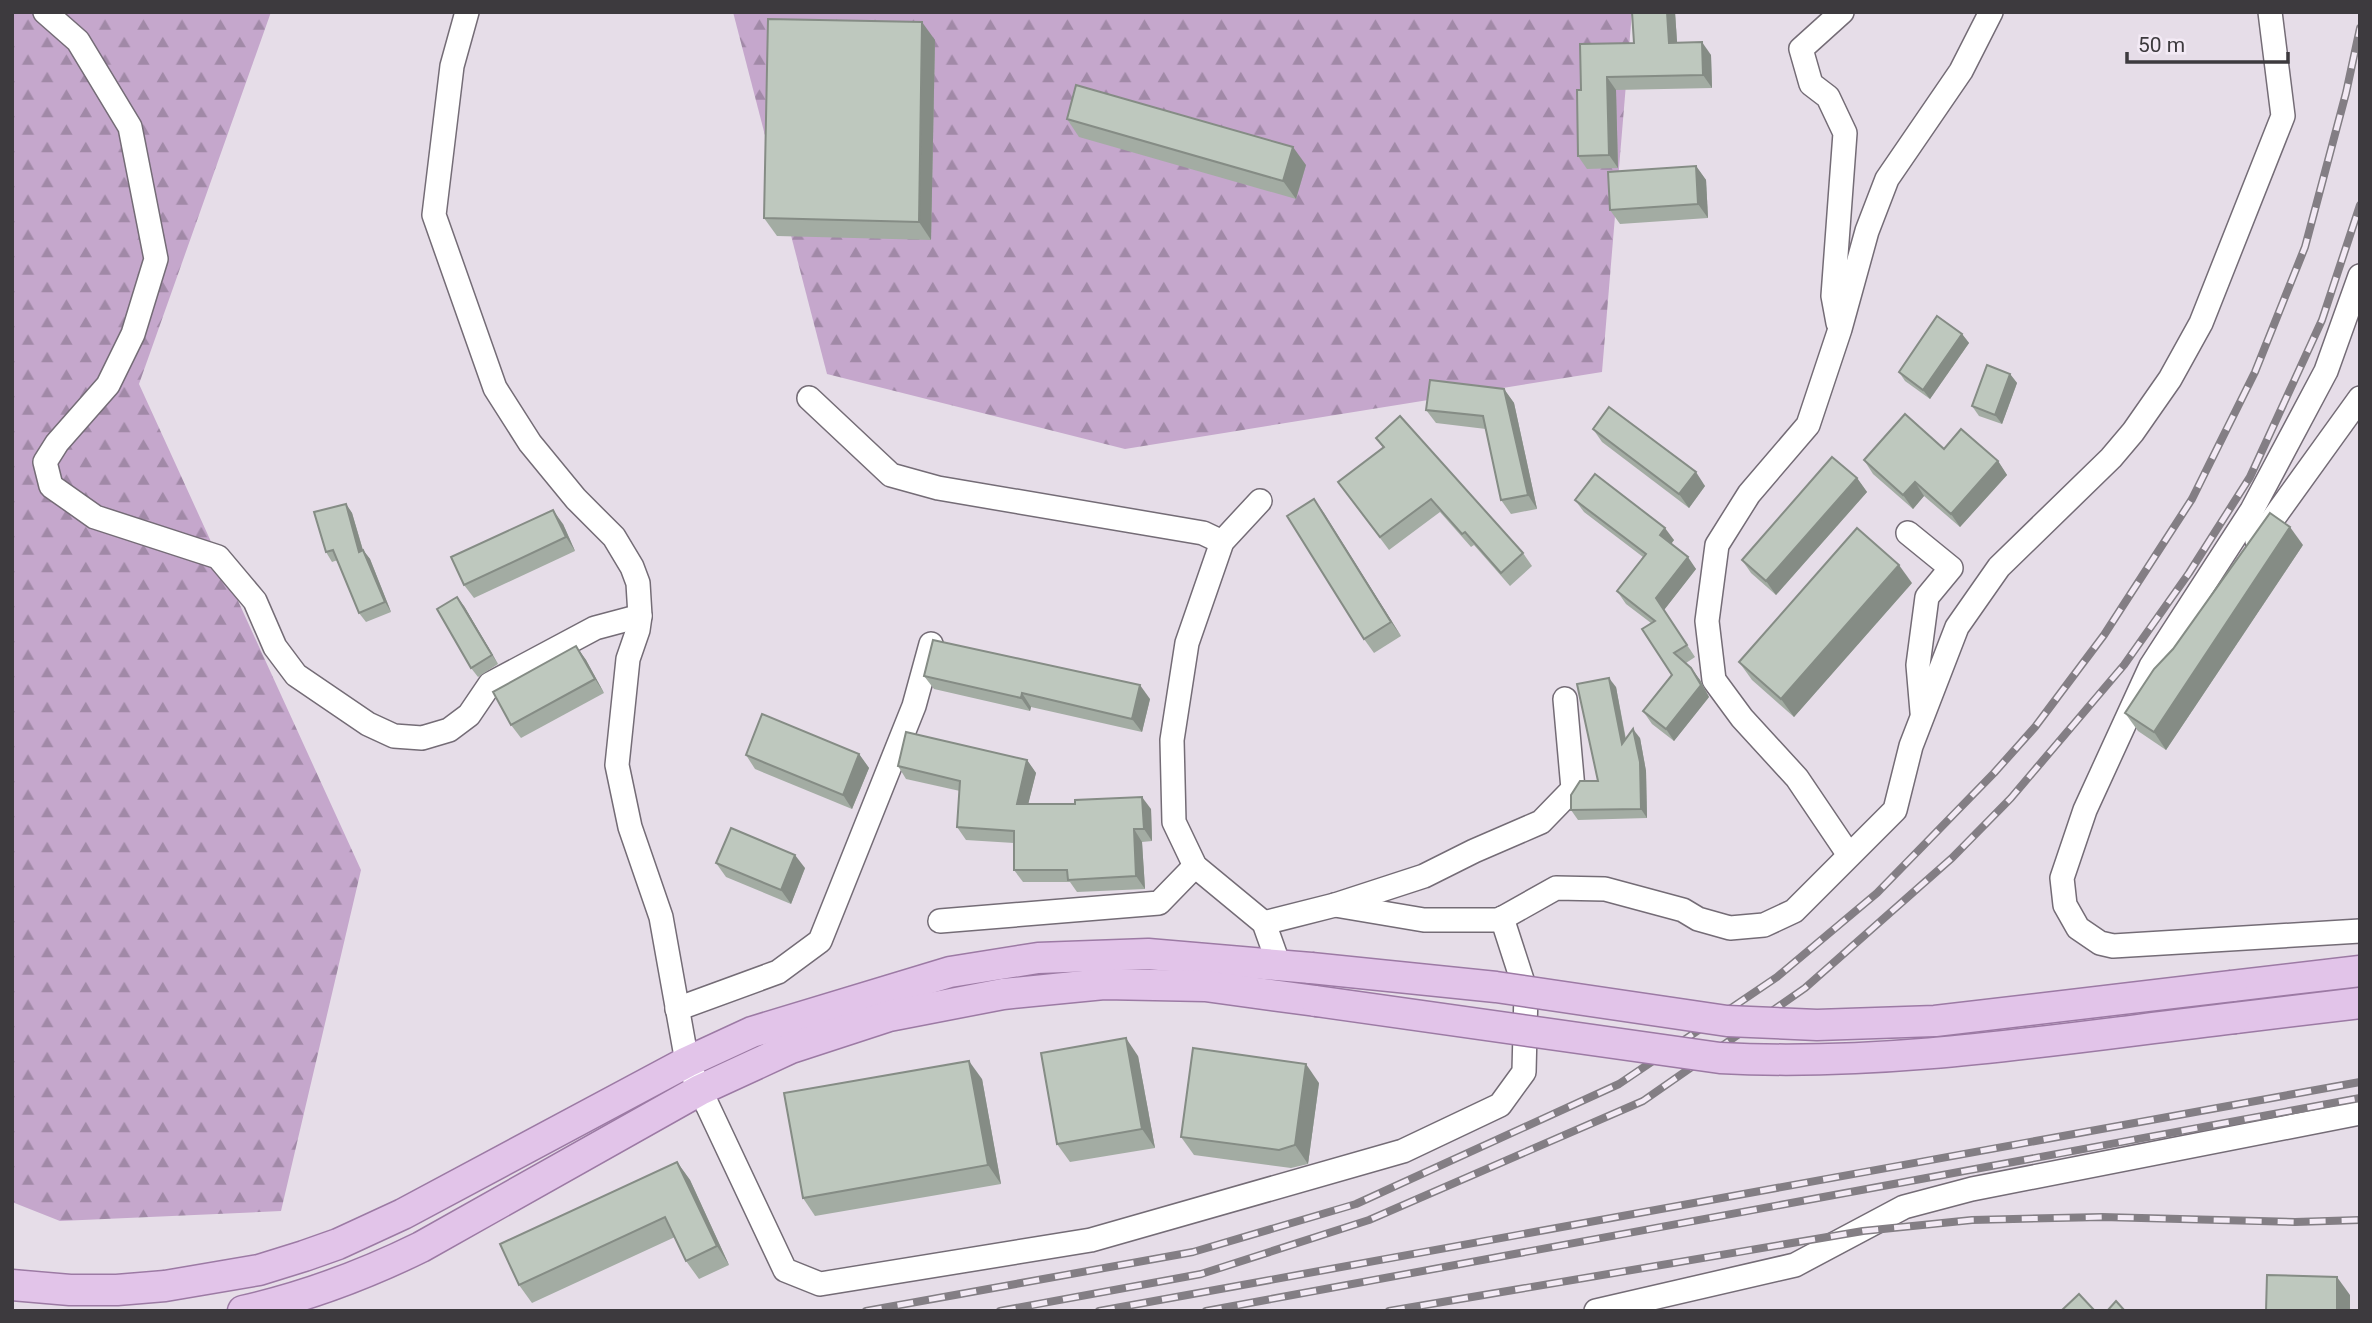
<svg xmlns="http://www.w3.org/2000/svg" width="2372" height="1323" font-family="Roboto,sans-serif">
<defs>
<pattern id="forest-firs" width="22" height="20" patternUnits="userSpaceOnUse" patternTransform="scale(1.75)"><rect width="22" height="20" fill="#c5a7cc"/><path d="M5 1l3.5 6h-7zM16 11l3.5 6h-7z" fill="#a189a7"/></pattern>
</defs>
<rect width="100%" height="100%" fill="#e6dde8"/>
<g fill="url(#forest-firs)">
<polygon points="12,12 271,12 139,384 361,870 281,1211 60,1221 12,1202"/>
<polygon points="733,12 1632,12 1602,372 1125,449 827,374"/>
</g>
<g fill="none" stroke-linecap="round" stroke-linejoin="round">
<defs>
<g id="minor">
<polyline points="45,12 78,41 130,127 156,259 133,334 108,385 57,443 45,462 51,486 95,517 218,557 255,601 275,647 296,675 368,724 394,736 422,738 449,730 469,715 490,684 595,628 640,616"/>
<polyline points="467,12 452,66 434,215 495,388 530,443 576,499 614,537 632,567 638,583 640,616 638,630 628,659 617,765 630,827 661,917 687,1062 785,1270 820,1284 1091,1240 1403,1151 1500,1105 1524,1072 1526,992 1502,918"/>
<polyline points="2360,276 2326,371 2252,510 2151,666 2085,810 2062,878 2065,905 2078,928 2100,943 2113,946 2360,931"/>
<polyline points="1838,323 1833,296 1845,133 1828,97 1811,84 1801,49 1842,12"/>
<polyline points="809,398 891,475 938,488 1203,533 1222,542"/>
<polyline points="1260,501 1222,542 1187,643 1172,740 1174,822 1195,866 1264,923 1279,965"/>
<polyline points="1908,533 1951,568 1927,597 1918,665 1922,712"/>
<polyline points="2257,541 2360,398"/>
<polyline points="1849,855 1797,778 1742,718 1714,680 1707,621 1717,545 1749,494 1808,425 1840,329 1867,231 1887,179 1961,71 1991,12"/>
<polyline points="1335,905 1424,920 1499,920 1556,888 1605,889 1683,910 1698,919 1730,928 1764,925 1794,911 1895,810 1911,746 1957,627 1999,567 2111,458 2133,432 2170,379 2201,323 2283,116 2270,12"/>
<polyline points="940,921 1159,903 1195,866"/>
<polyline points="1264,923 1335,905 1424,876 1474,851 1541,822 1573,789 1565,699"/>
<polyline points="677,1009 778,972 820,941 914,706 931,644"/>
<polyline points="1596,1311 1795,1265 1904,1207 1972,1189 2360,1113"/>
</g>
<g id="major">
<polyline points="2232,986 2360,971"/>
<polyline points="2235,1018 2360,1003"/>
<polyline points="12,1285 70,1290 117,1290 165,1286 259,1270 304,1256 338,1244 403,1214 687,1062 752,1032 950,972 1038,958 1148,954 1311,968"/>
<path d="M243,1311C305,1297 364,1275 421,1247L700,1090L791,1048L889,1016L1003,994L1104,984L1205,986L1316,1001"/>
</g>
</defs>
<use href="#minor" stroke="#746c76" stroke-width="26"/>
<use href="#major" stroke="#9c7aa4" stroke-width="33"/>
<use href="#minor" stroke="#fff" stroke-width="23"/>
<use href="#major" stroke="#e2c4e9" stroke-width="30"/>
<defs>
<g id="rail">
<polyline points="866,1311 1193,1252 1356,1204 1619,1084 1777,977 1877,893 1994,773 2035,727 2104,635 2192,499 2255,372 2305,247 2346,93 2360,28"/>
<polyline points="1000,1311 1201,1274 1369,1220 1643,1101 1805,988 1952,858 2011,798 2124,665 2189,573 2250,477 2322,320 2360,205"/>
<polyline points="1099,1311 2360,1082"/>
<polyline points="1206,1311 2360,1098"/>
<polyline points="1389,1311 1863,1231 1972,1220 2102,1217 2295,1222 2360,1220"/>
</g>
</defs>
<use href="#rail" stroke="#837e84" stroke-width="8"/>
<use href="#rail" stroke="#f3eaf5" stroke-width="5" stroke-dasharray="16" stroke-linecap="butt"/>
<defs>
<g id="major-bridge">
<polyline points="1311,968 1496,987 1727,1021 1817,1025 1935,1021 2232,986"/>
<path d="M1316,1001L1720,1058C1893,1067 2064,1038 2235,1018"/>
</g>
</defs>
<use href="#major-bridge" stroke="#9c7aa4" stroke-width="33" stroke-linecap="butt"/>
<use href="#major-bridge" stroke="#e2c4e9" stroke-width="30"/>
</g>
<g fill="#a3aca3">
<polygon points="1632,12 1675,12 1677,42 1711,55 1712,88 1616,90 1618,168 1587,169 1578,156 1581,90 1634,43"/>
<polygon points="935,40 931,240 777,236 764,218"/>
<polygon points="1067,119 1306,165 1296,199 1079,137"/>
<polygon points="1696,166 1706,180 1708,218 1620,224 1610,210"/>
<polygon points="1962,334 1969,343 1930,399 1905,381 1899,372"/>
<polygon points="2010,374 2017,383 2002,424 1979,416 1972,406"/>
<polygon points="1504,389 1514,403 1537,509 1511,514 1501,500 1486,429 1436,423 1426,410"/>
<polygon points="1593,429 1705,486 1689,508 1602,442"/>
<polygon points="1376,438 1523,553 1532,566 1510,586 1474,545 1471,547 1440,512 1389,550 1338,482 1383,448"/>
<polygon points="1864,460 1998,461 2007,475 1960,527 1924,496 1913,509 1873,474"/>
<polygon points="1857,478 1867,492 1776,595 1751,573 1742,560"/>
<polygon points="1314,499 1401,636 1374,653 1364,639"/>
<polygon points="1575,500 1674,540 1671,544 1696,569 1664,610 1695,657 1686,663 1691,668 1700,680 1709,697 1674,741 1652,724 1643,711 1672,675 1651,623 1626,604 1617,591 1643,557 1584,512"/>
<polygon points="346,504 352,513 363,550 370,559 391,612 366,622 359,613 338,560 332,562 326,552"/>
<polygon points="563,524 575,551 474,598 464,585"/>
<polygon points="2303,545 2166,750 2138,731 2125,713"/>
<polygon points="1912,583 1794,717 1752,680 1739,662"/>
<polygon points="464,606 498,664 478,677 471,668"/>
<polygon points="576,646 586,660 604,693 521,738 511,725"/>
<polygon points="924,676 1150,699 1142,732 1031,707 1030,711 934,689"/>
<polygon points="1616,687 1626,739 1640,738 1646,771 1647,818 1578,820 1571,810 1598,781"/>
<polygon points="859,754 869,768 852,809 755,769 746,755"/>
<polygon points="1027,760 1036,773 1028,804 1151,809 1152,841 1142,842 1145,889 1077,892 1070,882 1023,882 1014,870 1014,843 966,840 957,827 960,791 906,779 898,766"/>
<polygon points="716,863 805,868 791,904 726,877"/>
<polygon points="1138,1056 1155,1148 1070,1162 1057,1144"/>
<polygon points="982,1079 1001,1184 815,1216 803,1198"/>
<polygon points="1319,1083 1308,1164 1291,1168 1194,1155 1181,1137"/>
<polygon points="677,1162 690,1180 729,1265 699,1279 686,1261 675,1237 532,1303 519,1285"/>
</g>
<g fill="#858c85">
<polygon points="1667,12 1675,12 1678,56 1669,43"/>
<polygon points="922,22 935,40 931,240 919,222"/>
<polygon points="1702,42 1711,55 1712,88 1703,75"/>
<polygon points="1607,77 1616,90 1618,168 1609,155"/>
<polygon points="1293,147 1306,165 1296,199 1283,181"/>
<polygon points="1696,166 1706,180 1708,218 1698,204"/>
<polygon points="1962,334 1969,343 1930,399 1923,390"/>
<polygon points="2010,374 2017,383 2002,424 1995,415"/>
<polygon points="1504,389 1514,403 1537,509 1528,495"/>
<polygon points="1998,461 2007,475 1960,527 1951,514"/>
<polygon points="1696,472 1705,486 1689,508 1679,494"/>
<polygon points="1857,478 1867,492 1776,595 1766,581"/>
<polygon points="1915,482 1924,496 1913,509 1903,495"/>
<polygon points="1314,499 1324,513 1401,636 1391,622"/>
<polygon points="346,504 352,513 366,561 359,552"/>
<polygon points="553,510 563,524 575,551 566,537"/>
<polygon points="2290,527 2303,545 2166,750 2154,732"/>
<polygon points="1665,528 1674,540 1668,548 1660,535"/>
<polygon points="363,550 370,559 391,612 385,602"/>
<polygon points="1688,557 1696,569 1664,610 1695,657 1656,598"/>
<polygon points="1899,565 1912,583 1794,717 1781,699"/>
<polygon points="457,597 464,606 498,664 492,655"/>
<polygon points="576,646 586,660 604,693 595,679"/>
<polygon points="1691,668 1700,680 1709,697 1674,741 1666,729"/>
<polygon points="1609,678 1616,687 1628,753 1622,744"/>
<polygon points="1140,685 1150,699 1142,732 1132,719"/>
<polygon points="1022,693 1031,707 1030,711 1021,698"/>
<polygon points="1633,729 1640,738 1646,771 1647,818 1641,809"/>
<polygon points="859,754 869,768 852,809 843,795"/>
<polygon points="1027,760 1036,773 1025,817 1017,804"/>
<polygon points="1142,797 1151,809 1152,841 1144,829"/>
<polygon points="1134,829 1142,842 1145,889 1136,876"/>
<polygon points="795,855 805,868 791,904 781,890"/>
<polygon points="1126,1038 1138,1056 1155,1148 1142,1129"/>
<polygon points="969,1061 982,1079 1001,1184 988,1165"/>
<polygon points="1306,1064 1319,1083 1308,1164 1295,1145"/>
<polygon points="677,1162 690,1180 729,1265 717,1246"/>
<polygon points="2337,1277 2350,1295 2350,1311 2337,1311"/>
</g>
<g fill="#bec8be" stroke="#858c85" stroke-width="2">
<polygon points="1632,12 1667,12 1669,43 1702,42 1703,75 1607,77 1609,155 1578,156 1577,90 1581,90 1580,44 1634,43"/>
<polygon points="768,19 922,22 919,222 764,218"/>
<polygon points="1076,85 1293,147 1283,181 1067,119"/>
<polygon points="1696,166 1698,204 1610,210 1608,172"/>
<polygon points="1937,316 1962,334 1923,390 1899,372"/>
<polygon points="1987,365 2010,374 1995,415 1972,406"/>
<polygon points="1430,380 1504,389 1528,495 1501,500 1483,416 1426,410"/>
<polygon points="1609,407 1696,472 1679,494 1593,429"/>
<polygon points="1905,414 1944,449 1961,429 1998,461 1951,514 1915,482 1903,495 1864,460"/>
<polygon points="1400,416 1523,553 1501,573 1465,532 1462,534 1431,499 1380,537 1338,482 1384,447 1376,438"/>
<polygon points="1832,457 1857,478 1766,581 1742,560"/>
<polygon points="1595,474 1665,528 1660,535 1688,557 1656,598 1687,645 1674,653 1691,668 1701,685 1666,729 1643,711 1672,675 1642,629 1655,621 1617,591 1646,554 1575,500"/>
<polygon points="1314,499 1391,622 1364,639 1287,516"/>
<polygon points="346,504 359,552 363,550 385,602 359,613 333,550 326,552 314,512"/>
<polygon points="553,510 566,537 464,585 451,557"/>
<polygon points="2270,513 2290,527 2154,732 2125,713 2154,669 2173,649"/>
<polygon points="1857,528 1899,565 1781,699 1739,662"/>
<polygon points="457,597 492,655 471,668 437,609"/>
<polygon points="933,640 1140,685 1132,719 1022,693 1021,698 924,676"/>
<polygon points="576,646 595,679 511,725 493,692"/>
<polygon points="1609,678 1622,744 1633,729 1640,762 1641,809 1571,810 1571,795 1580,781 1598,781 1577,684"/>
<polygon points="762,714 859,754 843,795 746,755"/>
<polygon points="906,732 1027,760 1017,804 1075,804 1075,800 1142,797 1144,829 1134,829 1136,876 1068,880 1067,870 1014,870 1014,831 957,827 960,781 898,766"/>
<polygon points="731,828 795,855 781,890 716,863"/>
<polygon points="1126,1038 1142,1129 1057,1144 1041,1053"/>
<polygon points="1193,1048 1306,1064 1295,1145 1279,1150 1181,1137"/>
<polygon points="969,1061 988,1165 803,1198 784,1093"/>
<polygon points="677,1162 717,1246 686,1261 665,1217 519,1285 500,1244"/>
<polygon points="2267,1275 2337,1277 2337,1311 2266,1311"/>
<polygon points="2079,1294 2095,1311 2061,1311"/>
<polygon points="2116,1301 2125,1311 2107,1311"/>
</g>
<rect width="2372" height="1323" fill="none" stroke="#3d3a3e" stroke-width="28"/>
<path d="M2127 52v10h161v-10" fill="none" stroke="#3d3a3e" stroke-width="3.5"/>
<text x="2138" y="52" font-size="21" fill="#3d3a3e" stroke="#f3eaf5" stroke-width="5" paint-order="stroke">50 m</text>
</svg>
